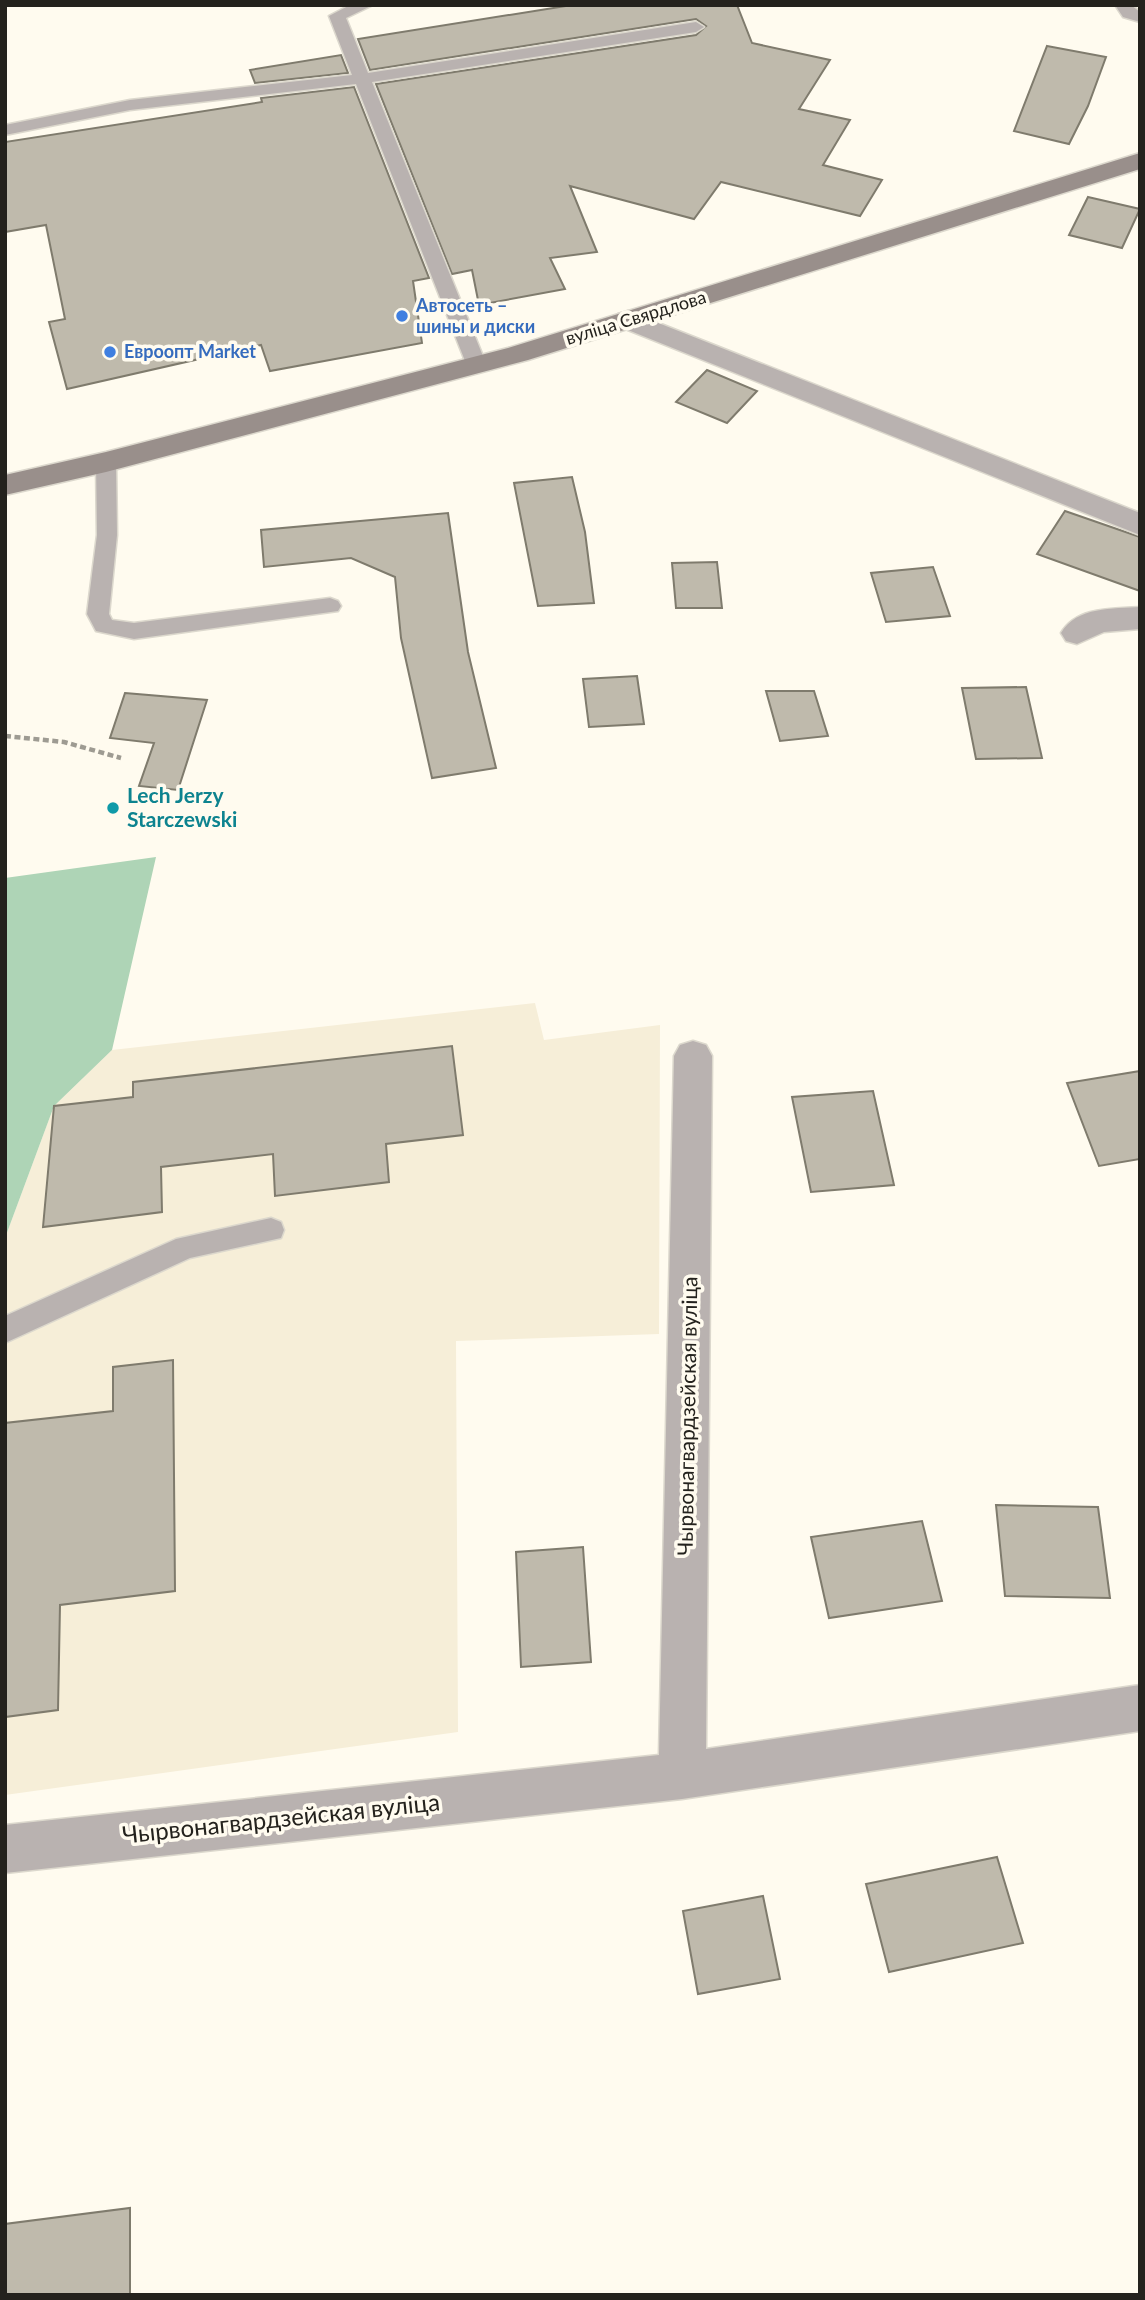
<svg xmlns="http://www.w3.org/2000/svg" width="1145" height="2300" font-family="Lato,sans-serif">
<rect width="100%" height="100%" fill="#fffbef"/>
<polygon fill="#f6eed8" points="535,1003 544,1040 660,1025 659,1334 456,1341 458,1732 5,1795 5,1238 54,1106 112,1050"/>
<polygon fill="#aed4b6" points="156,857 112,1050 54,1106 5,1238 5,878"/>
<g fill="#bfbaac" stroke="#7f7b6d" stroke-width="2">
<polygon points="572,5 737,5 752,43 830,60 799,109 850,120 823,165 882,180 860,216 721,182 694,219 570,186 597,252 550,258 565,289 479,305 472,270 452,274 376,84 696,35 706,26 696,19 370,70 358,39"/>
<polygon points="1047,46 1106,57 1088,106 1069,144 1014,131"/>
<polygon points="341,55 348,73 255,83 250,70"/>
<polygon points="354,87 429,278 413,281 422,343 270,371 261,345 67,389 49,322 65,319 46,225 5,232 5,142 262,102 261,98"/>
<polygon points="1088,197 1140,209 1122,248 1069,235"/>
<polygon points="707,370 757,391 727,423 676,402"/>
<polygon points="572,477 585,532 594,603 538,606 514,483"/>
<polygon points="1065,511 1140,537 1140,591 1037,554"/>
<polygon points="448,513 468,652 496,768 432,778 401,638 395,577 351,558 264,567 261,530"/>
<polygon points="717,562 722,608 676,608 672,563"/>
<polygon points="933,567 950,616 886,622 871,573"/>
<polygon points="637,676 644,724 589,727 583,679"/>
<polygon points="1026,687 1042,758 976,759 962,688"/>
<polygon points="766,691 814,691 828,736 780,741"/>
<polygon points="125,693 207,700 178,790 139,786 154,743 110,738"/>
<polygon points="452,1046 463,1135 386,1144 389,1182 275,1196 273,1154 161,1167 162,1212 43,1227 54,1106 133,1097 133,1082"/>
<polygon points="1140,1071 1140,1159 1099,1166 1067,1083"/>
<polygon points="873,1091 894,1185 811,1192 792,1097"/>
<polygon points="173,1360 175,1591 60,1605 58,1710 5,1717 5,1423 113,1411 113,1367"/>
<polygon points="996,1505 1098,1507 1110,1598 1005,1596"/>
<polygon points="922,1521 942,1601 829,1618 811,1537"/>
<polygon points="583,1547 591,1662 521,1667 516,1552"/>
<polygon points="997,1857 1023,1943 889,1972 866,1884"/>
<polygon points="763,1896 780,1979 698,1994 683,1911"/>
<polygon points="130,2208 130,2295 5,2295 5,2224"/>
</g>
<g fill="none" stroke-linecap="round" stroke-linejoin="round">
<defs>
<g id="lane">
<polygon points="350,5 373,5 346,18 368,73 696,22 704,27 696,32 372,82 487,366 484,370 470,370 467,366 356,84 130,110 5,135 5,125 130,100 352,75 329,16"/>
<polygon points="1115,5 1131,5 1140,12 1140,22 1123,17"/>
<polygon points="106,455 116,462 117,535 109,614 112,620 134,623 330,598 338,601 341,606 338,611 134,639 96,631 87,614 97,535 96,462"/>
<polygon points="271,1218 281,1222 284,1230 281,1238 190,1258 5,1343 5,1316 176,1239"/>
</g>
<g id="street">
<polygon points="628,311 1140,513 1140,535 618,326 614,320 618,314"/>
<path d="M1140,607V629L1104,632L1077,644L1066,641L1061,633C1077,606 1113,609 1140,607Z"/>
<polygon points="693,1041 706,1045 712,1056 706,1749 1140,1685 1140,1731 682,1799 5,1873 5,1825 659,1755 674,1056 680,1045"/>
</g>
<polygon id="secondary" points="1140,153 1140,169 528,360 106,472 5,495 5,475 106,452 508,348"/>
</defs>
<use href="#lane" stroke="#dcd8cd" stroke-width="3"/>
<use href="#street" stroke="#dcd8cd" stroke-width="3"/>
<use href="#secondary" stroke="#dcd8cd" stroke-width="3"/>
<polyline stroke="#9e9b92" stroke-width="4.5" stroke-dasharray="6 3.5" stroke-linecap="butt" points="5,736 64,742 121,758"/>
<use href="#lane" fill="#b9b2b0" fill-rule="evenodd"/>
<use href="#street" fill="#b9b2b0" fill-rule="evenodd"/>
<use href="#secondary" fill="#998f8b" fill-rule="evenodd"/>
</g>
<g fill="#3f7fe0" stroke="#fffbef" stroke-width="2.5">
<circle cx="402" cy="316" r="7"/>
<circle cx="110" cy="352" r="7"/>
</g>
<circle fill="#0f9aa8" stroke="#fffbef" stroke-width="2.5" cx="113" cy="808" r="7"/>
<g text-anchor="middle" stroke-width="7" stroke-linejoin="round" paint-order="stroke">
<g font-size="18" font-weight="bold" fill="#366cbe" stroke="#fffbef" text-anchor="start">
<text x="416" y="312">Автосеть –<tspan x="416" dy="21">шины и диски</tspan></text>
<text x="124" y="358">Евроопт Market</text>
</g>
<g font-size="18" fill="#24221d" stroke="#fffbef">
<text transform="translate(636 318) rotate(-17)" y="6">вуліца Свярдлова</text>
</g>
<g font-size="21" font-weight="bold" fill="#0d838f" stroke="#fffbef" text-anchor="start">
<text x="127" y="803">Lech Jerzy<tspan x="127" dy="24">Starczewski</tspan></text>
</g>
<g font-size="21" fill="#24221d" stroke="#fffbef">
<text transform="translate(688 1416) rotate(-89)" y="7">Чырвонагвардзейская вуліца</text>
</g>
<g font-size="24" fill="#24221d" stroke="#fffbef">
<text transform="translate(281 1819) rotate(-6)" y="8">Чырвонагвардзейская вуліца</text>
</g>
</g>
<rect width="1145" height="2300" fill="none" stroke="#24221d" stroke-width="14"/>
</svg>
